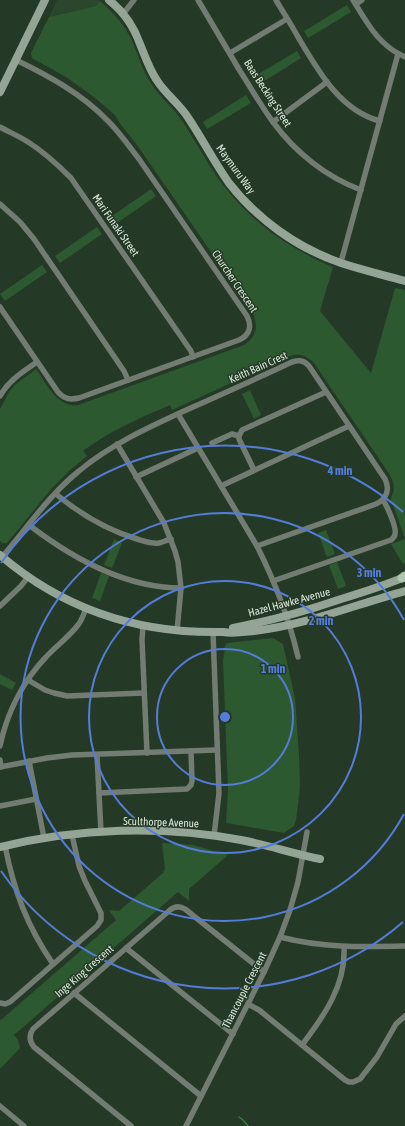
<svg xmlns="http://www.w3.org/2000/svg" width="405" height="1126" font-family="'Asap Condensed',sans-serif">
<rect width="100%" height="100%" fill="#243a26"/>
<polygon fill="#2a462c" points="57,0 98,0 100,1 96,6 49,17"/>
<g fill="#2d5930">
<path d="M100,1C113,12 125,25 132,41C138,54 141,67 149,80C158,96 173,107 183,122C194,139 204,157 215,174C246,218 283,246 333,267L320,311L371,373L395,288L405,290V563L403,564L391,544L405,539L391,499L394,489L393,482L390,475L314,363C307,356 300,353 290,356L172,410L170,405C140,418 109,431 83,451L87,456L69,471L52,488L7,543H2L0,541V409L9,392L16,384L36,369C46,383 57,408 78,405L244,345C258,336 258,325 252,311L137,145L121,125L115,115L94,97L66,77L32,58L31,53L49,17L96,6Z"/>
<polygon points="347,5 351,12 308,38 304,31"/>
<polygon points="297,51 301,58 258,85 253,77"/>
<polygon points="246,95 251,103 207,129 203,122"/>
<polygon points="151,189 156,196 114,225 109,218"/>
<polygon points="97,227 102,234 60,263 55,256"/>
<polygon points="42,265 47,272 5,301 0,294"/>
<polygon points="250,390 261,415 254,419 242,394"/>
<polygon points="326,530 335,554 327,557 318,533"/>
<polygon points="114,539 122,543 112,568 104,565"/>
<polygon points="337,562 346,586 338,589 329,565"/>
<polygon points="101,573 109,576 100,601 92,598"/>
<polygon points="273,638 283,644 295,698 299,756 300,788 296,820 294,826 284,833 226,823 228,790 223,661 225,646 227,643"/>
<polygon points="0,674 16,683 12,690 0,684"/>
<polygon points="162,843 193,845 228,855 189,889 189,901 178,892 14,1035 18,1040 20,1048 0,1069 0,1020 1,1020 116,920 109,910 119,911 163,873 165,869"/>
</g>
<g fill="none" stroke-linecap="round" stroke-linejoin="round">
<polyline stroke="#387d3f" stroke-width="1.5" points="239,1117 243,1120 248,1126"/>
<g stroke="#727c72" stroke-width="5.5">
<path d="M198,0C212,24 226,47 240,71C251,88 261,106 273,122C295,152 326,177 361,190"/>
<path d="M276,0C283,12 291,24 298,37C317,69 340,111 380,121"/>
<path d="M353,0C367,23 379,46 405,57"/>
<polyline points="356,4 362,0"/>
<polyline points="123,14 134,0"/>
<polyline points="230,53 287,19"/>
<polyline points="273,122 327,82"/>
<path d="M0,127C9,132 19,136 28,142C44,152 58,165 71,178L191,351L193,357"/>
<polyline points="0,204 20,222 34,239 124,371 128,380"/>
<polyline points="341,262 398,54"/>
<path d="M0,307L58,392C64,399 70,400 79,398L239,340C250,335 252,326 247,316L139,159C129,146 120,133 108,121C82,94 49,76 16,60"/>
<path d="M0,396C9,380 23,372 37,362"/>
<path d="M178,414L257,546C275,582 289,618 298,657"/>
<polyline points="212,443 232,434 239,436"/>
<polyline points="117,444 164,523 175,551 178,562 181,588 177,631"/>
<polyline points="254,470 239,439 239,436 242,430 326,392"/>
<polyline points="136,477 198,448"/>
<polyline points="221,486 349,426"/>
<path d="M56,494C80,514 107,530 137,539C144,541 152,544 159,543C163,542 167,540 171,539"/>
<path d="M29,525C72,558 126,588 181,588"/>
<path d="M2,557C27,528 49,495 79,471C110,445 147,428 184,411C220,395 256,379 292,362C299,360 304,360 309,366L385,479C390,489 387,499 376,504L257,546"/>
<path d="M273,581L391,540C393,538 395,537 395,534C397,528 387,506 383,500"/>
<polyline points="0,606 21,586 28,577"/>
<polyline points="143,626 142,640 147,753"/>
<polyline points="213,632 219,793 214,836"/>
<polyline points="28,680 45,690 54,693 67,696 144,693"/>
<path d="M0,746C7,713 23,681 46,657C56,646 69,637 78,625C82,620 84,614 86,608"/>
<polyline points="97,755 101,832"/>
<polyline points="0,760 1,767"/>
<polyline points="29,761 44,838"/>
<polyline points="0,767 47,758 72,755 217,750"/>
<polyline points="99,793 187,789 191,785 192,781 191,751"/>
<polyline points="0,806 36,799"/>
<path d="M5,846C14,891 27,926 53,964"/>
<path d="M280,937C322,948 362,947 405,946"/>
<polyline points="126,948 233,1034"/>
<polyline points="74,993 201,1096"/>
<polyline points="0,1003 5,1004 10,1002 97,926 101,920 101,913 85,881 79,866 72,835"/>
<polyline points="248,1004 259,1010 345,1080 349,1082 353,1082 360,1079 377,1057 396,1024 405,1016"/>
<path d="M302,1045C324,1016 346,985 344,947"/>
<polyline points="0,1106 24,1126"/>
<path d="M131,1126L34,1047C29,1041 29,1035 33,1029L170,910C175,906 180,906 185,909L264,972"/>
<polyline points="186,1126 264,972 280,937 290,910 298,882 307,832"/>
</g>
<g stroke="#94a595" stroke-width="8">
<path d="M109,0C123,11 134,27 140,44C145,56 149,68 156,79C165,94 180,104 189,119C203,140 214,162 229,183C257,219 297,248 341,263C362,270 384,275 405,281"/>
<polyline points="0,92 45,0"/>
<path d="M0,555C64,610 139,634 223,632C233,634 244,632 254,631C306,625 354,605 405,591"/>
<path d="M233,628C269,621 303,612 338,600C361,593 383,586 405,577"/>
<path d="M0,847C78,828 162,825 241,840C268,845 294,854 320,859"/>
</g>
<polyline stroke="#afc5af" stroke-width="9" points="402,578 405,576"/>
</g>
<g fill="none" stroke="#567cd9" stroke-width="2">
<circle cx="225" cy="717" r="68"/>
<circle cx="225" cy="717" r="136"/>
<path d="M404 814A204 204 0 1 1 404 620"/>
<path d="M403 922A272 272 0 0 1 1 871M1 563A272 272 0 0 1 403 512"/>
</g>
<g text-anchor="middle" stroke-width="3" stroke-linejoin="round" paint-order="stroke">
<g font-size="11" fill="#dae7da" stroke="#243a26">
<text transform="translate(268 93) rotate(57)" y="4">Baas Becking Street</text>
<text transform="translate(236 169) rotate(54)" y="4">Maymuru Way</text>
<text transform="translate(116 225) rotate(55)" y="4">Mari Funaki Street</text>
<text transform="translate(235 281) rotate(56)" y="4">Churcher Crescent</text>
<text transform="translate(258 367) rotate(-24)" y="4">Keith Bain Crest</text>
<text transform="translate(289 602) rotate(-15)" y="4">Hazel Hawke Avenue</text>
<text transform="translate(161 822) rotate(2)" y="4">Sculthorpe Avenue</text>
<text transform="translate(84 971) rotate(-41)" y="4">Inge King Crescent</text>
<text transform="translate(244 990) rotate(-63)" y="4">Thancoupie Crescent</text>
</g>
</g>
<circle cx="225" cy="717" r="6" fill="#567cd9" stroke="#243a26" stroke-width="2"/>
<g font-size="12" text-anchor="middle" font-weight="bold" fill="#567cd9" stroke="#243a26" stroke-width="3" stroke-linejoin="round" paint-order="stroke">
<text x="340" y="475">4 min</text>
<text x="369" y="577">3 min</text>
<text x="321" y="625">2 min</text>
<text x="273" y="673">1 min</text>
</g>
</svg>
